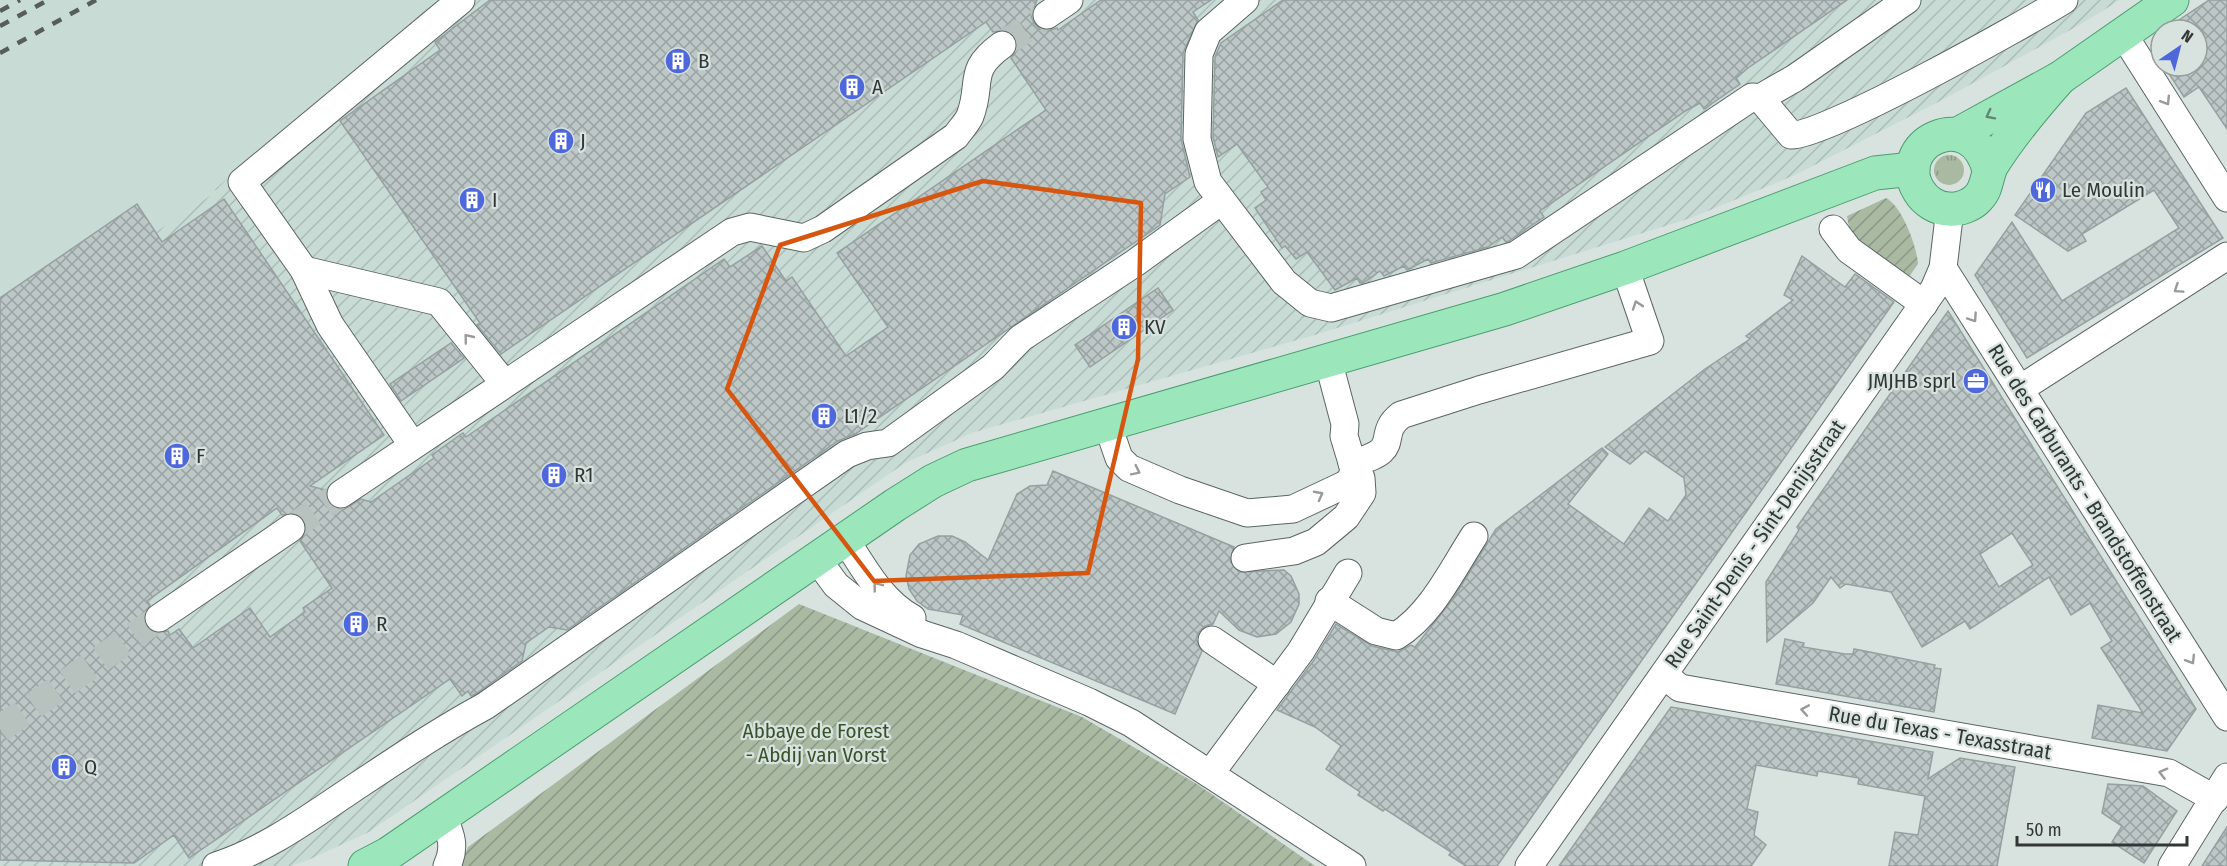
<svg xmlns="http://www.w3.org/2000/svg" width="2227" height="866" font-family="'Fira Sans Condensed',sans-serif">
<defs>
<pattern id="industrial-furrows" width="10" height="10" patternUnits="userSpaceOnUse" patternTransform="scale(1.5)"><rect width="10" height="10" fill="#c8dcd5"/><path d="M-1 1l2-2M0 10L10 0M9 11l2-2" fill="none" stroke="#acbdb7"/></pattern>
<pattern id="grass-tufts" width="24" height="20" patternUnits="userSpaceOnUse" patternTransform="scale(1.5)"><rect width="24" height="20" fill="#a9b9a2"/><path d="M3 7l-1-3M5 7V3M7 7l1-3M15 17l-1-3M17 17v-4M19 17l1-3" fill="none" stroke="#8a9785"/></pattern>
<pattern id="garden-furrows" width="10" height="10" patternUnits="userSpaceOnUse" patternTransform="scale(1.5)"><rect width="10" height="10" fill="#a9b9a2"/><path d="M-1 1l2-2M0 10L10 0M9 11l2-2" fill="none" stroke="#8a9785"/></pattern>
<pattern id="building-cross-hatch" width="8" height="8" patternUnits="userSpaceOnUse" patternTransform="scale(1.5)"><rect width="8" height="8" fill="#bcc7c6"/><path d="M0 0l8 8M0 8l8-8" fill="none" stroke="#99a2a2"/></pattern>
</defs>
<rect width="100%" height="100%" fill="#d8e3e0"/>
<polygon fill="#c8dcd5" points="0,0 437,0 215,189 216,192 156,233 137,204 0,298"/>
<polygon fill="url(#industrial-furrows)" points="437,0 2120,0 2083,23 1946,98 1795,175 1691,218 1318,334 972,433 905,463 369,832 306,861 290,866 0,866 0,298 137,204 156,232 216,192 215,189"/>
<circle fill="url(#grass-tufts)" cx="1949" cy="170" r="15"/>
<g fill="url(#garden-furrows)">
<path d="M1886,198C1902,206 1917,247 1918,264L1904,284L1852,244L1847,216Z"/>
<polygon points="799,604 1082,717 1197,784 1315,866 460,866 468,847"/>
</g>
<g fill="url(#building-cross-hatch)" stroke="#95a0a0" stroke-width="1.5" fill-rule="evenodd">
<path d="M490,0H1037L1031,16L1034,23L1040,29L1048,31L1057,28L1058,30L1101,0H1211L1193,12L1198,20L1183,53L1181,139L1190,177L1165,194L1160,225L855,434L838,441L567,630L549,627L526,643L522,661L477,693L471,696L468,691L462,696L450,679L189,858L174,835L134,863L0,860V298L137,204L162,242L224,199L384,435L310,486L326,490L328,503L335,508L343,510L361,499L371,502L434,458L432,455L463,433L466,437L724,259L730,267L762,246L786,281L792,277L846,356L888,327L837,253L1046,110L1011,58L1017,50L1015,36L1007,30L993,32L986,22L501,354L477,325L480,323L340,121L440,50L435,42ZM277,508L282,515L297,514L304,520L305,534L300,541L332,588L303,608L305,612L270,637L250,608L193,648L179,629L170,635L168,631L153,632L146,627L143,619L150,605L147,601Z"/>
<polygon points="1283,0 1847,0 1748,68 1736,78 1740,84 1704,109 1700,103 1687,110 1540,211 1544,217 1509,241 1506,242 1502,237 1488,247 1431,263 1428,259 1407,270 1404,266 1384,276 1380,271 1363,283 1360,283 1357,278 1335,290 1307,252 1296,259 1285,246 1282,248 1255,208 1266,200 1261,192 1268,187 1237,144 1218,157 1213,137 1215,57 1221,43"/>
<polygon points="2209,0 2227,0 2227,129 2199,87 2184,97 2164,66 2197,66 2197,30 2164,30"/>
<polygon points="2126,88 2223,238 2027,358 1975,275 2012,222 2062,301 2179,228 2154,190 2082,234 2086,241 2068,251 2015,215 2086,113"/>
<polygon points="1802,256 1845,287 1855,274 1894,302 1497,866 1466,866 1449,855 1451,852 1385,809 1383,811 1358,795 1360,792 1326,769 1341,746 1315,727 1277,710 1314,660 1336,624 1372,646 1398,652 1411,645 1415,647 1453,599 1496,529 1602,448 1608,454 1568,504 1624,544 1649,508 1668,521 1686,495 1684,478 1645,451 1630,464 1605,447 1705,369 1750,339 1746,336 1793,300 1784,295"/>
<polygon points="1158,288 1173,310 1090,367 1075,345"/>
<path d="M1948,311L2196,709L2167,751L2092,738L2098,705L2143,713L2101,648L2112,641L2090,603L2071,615L2049,577L1970,629L1965,621L1922,647L1891,592L1846,584L1840,588L1831,577L1813,603L1767,642L1766,582L1799,530L1797,527ZM2012,533L2033,565L1999,587L1980,554Z"/>
<polygon points="451,343 464,358 401,401 390,384"/>
<polygon points="1053,471 1234,547 1230,561 1239,572 1284,570 1291,576 1299,594 1299,604 1291,622 1276,634 1257,637 1239,630 1219,611 1213,624 1205,626 1199,632 1196,639 1202,651 1175,714 960,624 963,615 928,609 917,601 909,589 906,576 910,555 919,544 938,536 952,536 965,542 988,560 1017,494 1030,486 1047,485"/>
<polygon points="1785,639 1804,643 1803,647 1845,654 1853,654 1854,649 1935,665 1934,668 1941,669 1934,712 1776,684"/>
<polygon points="1671,707 1933,752 1928,779 1960,758 2015,767 1997,866 1889,866 1895,832 1918,835 1925,796 1858,784 1859,778 1818,771 1817,776 1756,765 1747,809 1758,812 1754,835 1766,845 1751,866 1559,866"/>
<polygon points="2108,784 2143,786 2177,811 2144,863 2112,842 2122,826 2102,813"/>
<polygon points="2227,827 2227,866 2202,866"/>
</g>
<g fill="none" stroke-linecap="round" stroke-linejoin="round">
<g stroke="#b7c1be" stroke-width="27" stroke-dasharray="27 14" stroke-linecap="butt">
<polyline points="1002,45 1047,15"/>
<polyline points="291,528 341,494"/>
<polyline points="0,729 159,618"/>
</g>
<defs>
<g id="minor">
<path d="M1245,0L1208,32L1199,54L1197,139L1208,182L1284,282L1310,303L1331,308L1516,255L1752,97L1760,98L1791,135C1822,138 2027,23 2064,0"/>
<polyline points="1047,15 1069,0"/>
<polyline points="2123,34 2227,198"/>
<polyline points="1760,98 1795,78 1907,0"/>
<polyline points="1833,229 1849,250 1924,304"/>
<polyline points="1943,268 2227,717"/>
<polyline points="304,270 439,302 504,383"/>
<polyline points="2020,389 2227,256"/>
<polyline points="1107,423 1119,458 1129,468 1180,490 1247,513 1293,509 1344,485 1351,480 1354,469"/>
<polyline points="412,444 330,325 304,270 242,182 461,0"/>
<path d="M1352,463C1406,450 1374,436 1401,415L1479,390L1650,341L1625,268"/>
<path d="M341,494L732,232L750,227L804,238L823,229L956,136C960,130 967,123 970,116C983,82 966,71 1002,45"/>
<path d="M845,539C864,568 881,601 912,618"/>
<polyline points="1245,558 1294,551 1316,542 1346,517 1362,493 1361,478 1354,469 1344,436 1345,424 1328,360"/>
<polyline points="817,559 836,585 862,606 922,634 956,645 1089,702 1131,723 1352,866"/>
<path d="M1329,601L1376,631L1396,636C1431,615 1452,570 1474,536"/>
<polyline points="159,618 291,528"/>
<polyline points="1212,640 1277,684"/>
<polyline points="1664,675 1680,688 2169,773 2215,799"/>
<polyline points="1210,774 1301,651 1348,573"/>
<path d="M443,816C451,835 456,847 447,866"/>
<path d="M216,866C265,850 306,820 348,792C393,762 437,732 485,706L847,454L867,446L888,443L993,367L1021,338L1135,263L1221,201"/>
<polyline points="1529,866 1934,289 1943,268 1950,209"/>
<polyline points="2172,866 2227,777"/>
</g>
<g id="major">
<polyline points="1958,134 2060,78 2172,0"/>
<path d="M1989,170C1971,102 1890,144 1919,191C1925,201 1937,209 1949,209C1959,210 1972,205 1978,198C1988,188 1986,176 1992,165C2012,133 2035,106 2060,78"/>
<polyline points="365,866 388,854 895,505 933,481 967,465 1505,309 1625,268 1875,173 1913,169"/>
</g>
</defs>
<use href="#minor" stroke="#5b6562" stroke-width="29"/>
<use href="#major" stroke="#4b9e6f" stroke-width="35"/>
<use href="#minor" stroke="#fff" stroke-width="27"/>
<use href="#major" stroke="#9be6bb" stroke-width="33"/>
<g stroke="#575d5b" stroke-width="4.5" stroke-dasharray="10 10" stroke-linecap="butt">
<polyline points="0,11 20,0"/>
<polyline points="0,26 48,0"/>
<polyline points="0,53 96,0"/>
</g>
</g>
<defs><path id="oneway-chevron" d="M-2-3.5L2.5 0L-2 3.5" fill="none" stroke-width="1.6" stroke-linecap="round" stroke-linejoin="round" transform="scale(1.5)"/></defs>
<g stroke="#989b9a">
<use href="#oneway-chevron" transform="translate(2166 101) rotate(58)"/>
<use href="#oneway-chevron" transform="translate(2178 289) rotate(146)"/>
<use href="#oneway-chevron" transform="translate(1637 305) rotate(-109)"/>
<use href="#oneway-chevron" transform="translate(1973 318) rotate(56)"/>
<use href="#oneway-chevron" transform="translate(468 338) rotate(-129)"/>
<use href="#oneway-chevron" transform="translate(1136 471) rotate(26)"/>
<use href="#oneway-chevron" transform="translate(1319 495) rotate(-28)"/>
<use href="#oneway-chevron" transform="translate(877 586) rotate(-128)"/>
<use href="#oneway-chevron" transform="translate(2191 660) rotate(58)"/>
<use href="#oneway-chevron" transform="translate(1805 710) rotate(-170)"/>
<use href="#oneway-chevron" transform="translate(2163 773) rotate(-166)"/>
</g>
<use stroke="#618671" href="#oneway-chevron" transform="translate(1990 115) rotate(153)"/>
<path fill="none" stroke="#d65610" stroke-width="4.5" stroke-linejoin="round" d="M983,181L1141,203L1138,359L1088,573L874,581L727,389L780,245Z"/>
<defs>
<symbol id="building-disc" viewBox="-11 -11 22 22"><circle r="9.5" fill="#4e68dc" stroke="#d8e3e0"/><path d="M-4-6H4V6H1V3H-1V6H-4ZM-2.5-4.3h1.7v1.8h-1.7ZM.8-4.3h1.7v1.8H.8ZM-2.5-1h1.7V.8h-1.7ZM.8-1h1.7V.8H.8Z" fill="#fff"/></symbol>
<symbol id="restaurant-disc" viewBox="-11 -11 22 22"><circle r="9.5" fill="#4e68dc" stroke="#d8e3e0"/><path d="M-5-6h1v4h1v-4h1v4h1v-4h1v5L-1.5 .5V6h-2V.5L-5-1ZM5-6V6H3V1.5H1.5Q1.5-4 5-6Z" fill="#fff"/></symbol>
<symbol id="office-disc" viewBox="-11 -11 22 22"><circle r="9.5" fill="#4e68dc" stroke="#d8e3e0"/><path d="M-6-3h4V-5.5h4V-3h4V5H-6ZM-1-4.5V-3h2v-1.5ZM-6 0V1H6V0Z" fill="#fff"/></symbol>
</defs>
<g fill-rule="evenodd">
<use href="#building-disc" x="663" y="46" width="30" height="30"/>
<use href="#building-disc" x="837" y="72" width="30" height="30"/>
<use href="#building-disc" x="546" y="126" width="30" height="30"/>
<use href="#restaurant-disc" x="2028" y="175" width="30" height="30"/>
<use href="#building-disc" x="457" y="185" width="30" height="30"/>
<use href="#building-disc" x="1109" y="312" width="30" height="30"/>
<use href="#office-disc" x="1961" y="366" width="30" height="30"/>
<use href="#building-disc" x="809" y="401" width="30" height="30"/>
<use href="#building-disc" x="162" y="441" width="30" height="30"/>
<use href="#building-disc" x="539" y="460" width="30" height="30"/>
<use href="#building-disc" x="341" y="609" width="30" height="30"/>
<use href="#building-disc" x="49" y="752" width="30" height="30"/>
</g>
<g text-anchor="middle" stroke-width="4.5" stroke-linejoin="round" paint-order="stroke">
<g font-size="21" fill="#323735" stroke="#d8e3e0" text-anchor="start">
<text x="698" y="68">B</text>
<text x="872" y="94">A</text>
<text x="580" y="148">J</text>
<text x="2062" y="197">Le Moulin</text>
<text x="492" y="207">I</text>
<text x="1144" y="334">KV</text>
<text x="1956" y="388" text-anchor="end">JMJHB sprl</text>
<text x="844" y="423">L1/2</text>
<text x="196" y="463">F</text>
<text x="574" y="482">R1</text>
<text x="376" y="631">R</text>
<text x="84" y="774">Q</text>
</g>
<g font-size="21" fill="#323735" stroke="#d8e3e0">
<text transform="translate(2085 493) rotate(58)" y="7">Rue des Carburants - Brandstoffenstraat</text>
<text transform="translate(1755 544) rotate(-55)" y="7">Rue Saint-Denis - Sint-Denijsstraat</text>
<text transform="translate(1940 733) rotate(10)" y="7">Rue du Texas - Texasstraat</text>
</g>
<g font-size="21" fill="#38532a" stroke="#d8e3e0">
<text x="816" y="738">Abbaye de Forest<tspan x="816" dy="24">- Abdij van Vorst</tspan></text>
</g>
</g>
<g transform="translate(2179 48) rotate(35)"><circle r="28" fill="#d8e3e0" stroke="#969e9c" stroke-width="1.5"/>
<path d="M0-4.5L10 22L0 15L-10 22Z" fill="#4e68dc"/>
<text y="-9" font-size="16" font-weight="bold" text-anchor="middle" fill="#323735">N</text>
</g>
<path d="M2017 836v9h170v-9" fill="none" stroke="#323735" stroke-width="3"/>
<text x="2026" y="836" font-size="18" fill="#323735" stroke="#d8e3e0" stroke-width="4.5" paint-order="stroke">50 m</text>
</svg>
